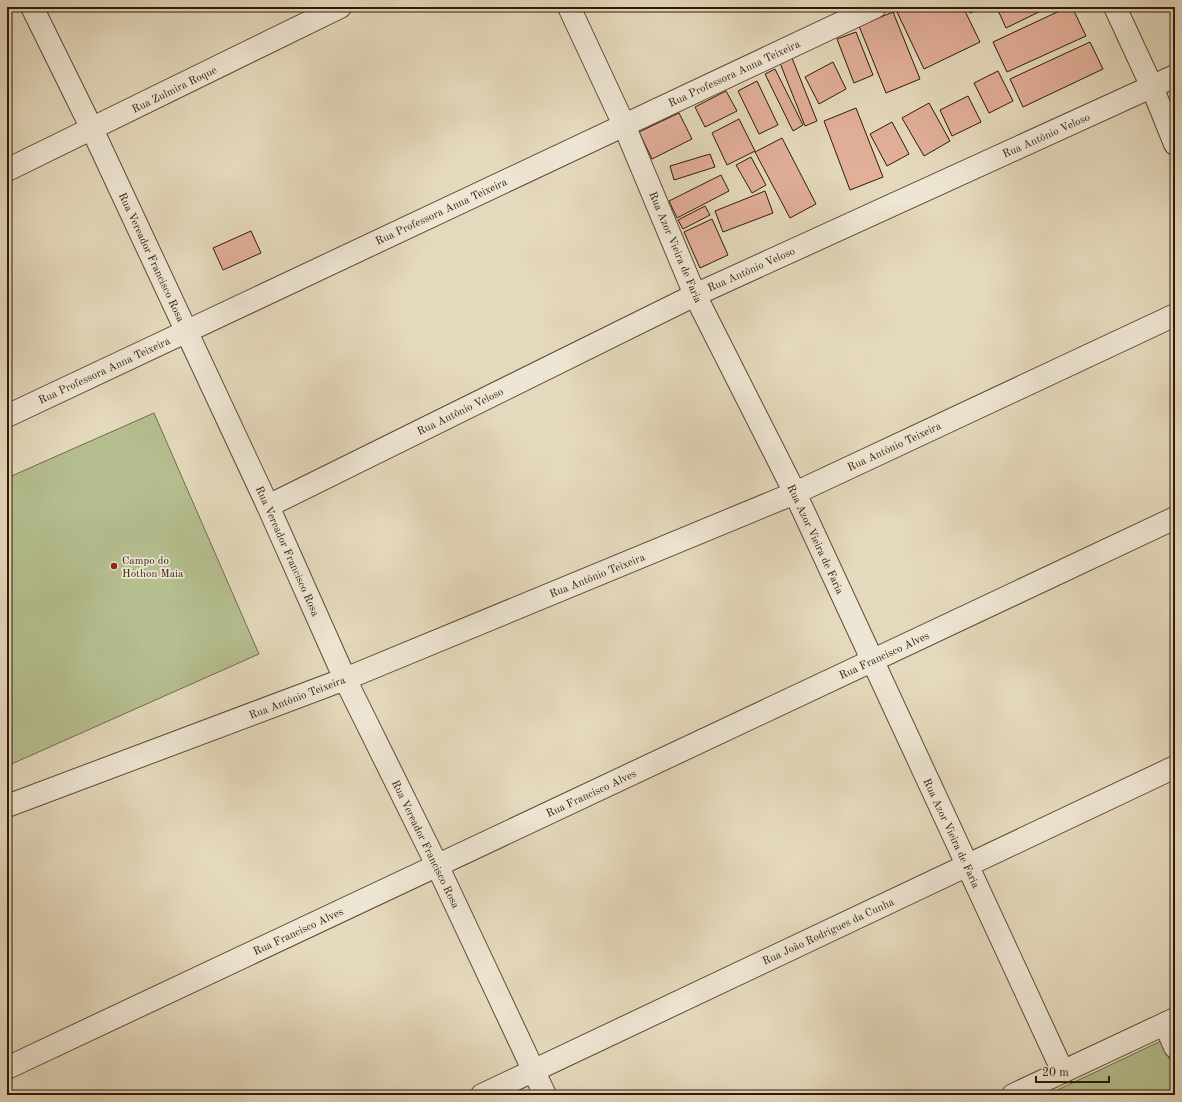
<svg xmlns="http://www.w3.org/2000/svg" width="1182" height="1102" font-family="'Old Standard TT',serif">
<rect width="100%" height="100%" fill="#e5d9bd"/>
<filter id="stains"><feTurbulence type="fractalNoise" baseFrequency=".005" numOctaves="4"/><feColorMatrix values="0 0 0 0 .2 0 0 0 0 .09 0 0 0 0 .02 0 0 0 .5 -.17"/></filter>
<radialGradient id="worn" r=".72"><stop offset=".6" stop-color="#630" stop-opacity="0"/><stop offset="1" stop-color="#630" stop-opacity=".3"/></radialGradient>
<g fill="#b5bf90" stroke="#726c4a">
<polygon points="154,413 259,654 7,766 7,478"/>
<polygon points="1161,1041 1175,1071 1175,1095 1047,1095"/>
</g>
<g fill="#e2af99" stroke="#301a05">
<polygon points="906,7 963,7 980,42 924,69 897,12"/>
<polygon points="967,7 984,7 970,13"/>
<polygon points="999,7 1049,7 1006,28 997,8"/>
<polygon points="1068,7 1072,7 1086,36 1007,72 993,42"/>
<polygon points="893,12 920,79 886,93 859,26"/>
<polygon points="856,32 873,75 854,83 837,39"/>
<polygon points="1090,42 1103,69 1023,107 1010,79"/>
<polygon points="792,58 817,121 805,126 780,63"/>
<polygon points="833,62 846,89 819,104 805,77"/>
<polygon points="775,69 803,125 793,131 765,74"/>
<polygon points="998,71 1013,101 989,113 974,83"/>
<polygon points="757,81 778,125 759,134 738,91"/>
<polygon points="726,91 737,111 705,127 695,107"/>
<polygon points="968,96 981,122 952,136 940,110"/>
<polygon points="929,103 950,141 924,156 902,118"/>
<polygon points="856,108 883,177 850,190 824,121"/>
<polygon points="679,113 692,139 652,159 639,132"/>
<polygon points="739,119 755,151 727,165 712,133"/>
<polygon points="892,122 909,154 887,166 870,134"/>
<polygon points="782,138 816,204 790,218 755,152"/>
<polygon points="710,154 715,167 674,180 670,166"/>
<polygon points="751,157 766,185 752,193 736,165"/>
<polygon points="721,175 729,191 677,218 669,201"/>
<polygon points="765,191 773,213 723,232 715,211"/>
<polygon points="705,206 710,215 683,229 678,220"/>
<polygon points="712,219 728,255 700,268 684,232"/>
<polygon points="251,231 261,253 223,270 213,248"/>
</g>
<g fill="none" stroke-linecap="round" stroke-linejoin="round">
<defs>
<g id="street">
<polyline points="32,7 92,129 268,506 345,679 437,865 545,1095"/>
<polyline points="569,7 624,125 695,295 795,493 1063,1072"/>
<polyline points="1115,7 1152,87 1175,144"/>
<polyline points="7,170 340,7"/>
<polyline points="7,416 875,7"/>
<polyline points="268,506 695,295 1175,76"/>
<polyline points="7,806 345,679 795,493 1175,315"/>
<polyline points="1165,1024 1175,1047"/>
<polyline points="7,1068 1175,518"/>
<polyline points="482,1095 1175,767"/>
<polyline points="1013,1095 1175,1019"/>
</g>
</defs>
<use href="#street" stroke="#5d4a33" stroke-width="24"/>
<use href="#street" stroke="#eee6d4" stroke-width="22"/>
</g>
<circle fill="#8f2418" stroke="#eee6d4" stroke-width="1.5" cx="114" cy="566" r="4"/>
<g text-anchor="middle" stroke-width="3.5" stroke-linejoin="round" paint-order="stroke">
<g font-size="11" fill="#301a05" stroke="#eee6d4">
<text transform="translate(734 73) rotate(-25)" y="4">Rua Professora Anna Teixeira</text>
<text transform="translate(174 89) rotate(-26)" y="4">Rua Zulmira Roque</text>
<text transform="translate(1046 135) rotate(-24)" y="4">Rua Antônio Veloso</text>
<text transform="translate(441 211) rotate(-25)" y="4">Rua Professora Anna Teixeira</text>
<text transform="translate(676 247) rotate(67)" y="4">Rua Azor Vieira de Faria</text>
<text transform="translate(152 257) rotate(65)" y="4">Rua Vereador Francisco Rosa</text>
<text transform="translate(751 269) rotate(-24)" y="4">Rua Antônio Veloso</text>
<text transform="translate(104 370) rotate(-25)" y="4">Rua Professora Anna Teixeira</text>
<text transform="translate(460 411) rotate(-26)" y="4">Rua Antônio Veloso</text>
<text transform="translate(894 446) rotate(-25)" y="4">Rua Antônio Teixeira</text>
<text transform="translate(816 539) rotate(65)" y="4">Rua Azor Vieira de Faria</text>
<text transform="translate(288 551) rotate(66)" y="4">Rua Vereador Francisco Rosa</text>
<text transform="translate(597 575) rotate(-22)" y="4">Rua Antônio Teixeira</text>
<text transform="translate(884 655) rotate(-25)" y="4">Rua Francisco Alves</text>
<text transform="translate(297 697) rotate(-21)" y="4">Rua Antônio Teixeira</text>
<text transform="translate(591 793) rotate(-25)" y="4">Rua Francisco Alves</text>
<text transform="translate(952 833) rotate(65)" y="4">Rua Azor Vieira de Faria</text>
<text transform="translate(426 844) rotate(64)" y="4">Rua Vereador Francisco Rosa</text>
<text transform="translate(298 931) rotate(-25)" y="4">Rua Francisco Alves</text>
<text transform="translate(828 931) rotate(-25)" y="4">Rua João Rodrigues da Cunha</text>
</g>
<g font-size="11" fill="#301a05" stroke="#eee6d4" text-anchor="start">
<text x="122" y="564">Campo do<tspan x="122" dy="13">Hothon Maia</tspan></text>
</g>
</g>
<rect width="1182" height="1102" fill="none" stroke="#e5d9bd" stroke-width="24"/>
<rect x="8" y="8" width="1166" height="1086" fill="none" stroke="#301a05" stroke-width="2"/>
<rect x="12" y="12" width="1158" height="1078" fill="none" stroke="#301a05"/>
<path d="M1036 1076v6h73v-6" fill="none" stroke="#301a05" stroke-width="2"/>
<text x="1042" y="1076" font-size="12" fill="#301a05" stroke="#eee6d4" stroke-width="3" paint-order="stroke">20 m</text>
<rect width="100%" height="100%" filter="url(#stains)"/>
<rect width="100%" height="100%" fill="url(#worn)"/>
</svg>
